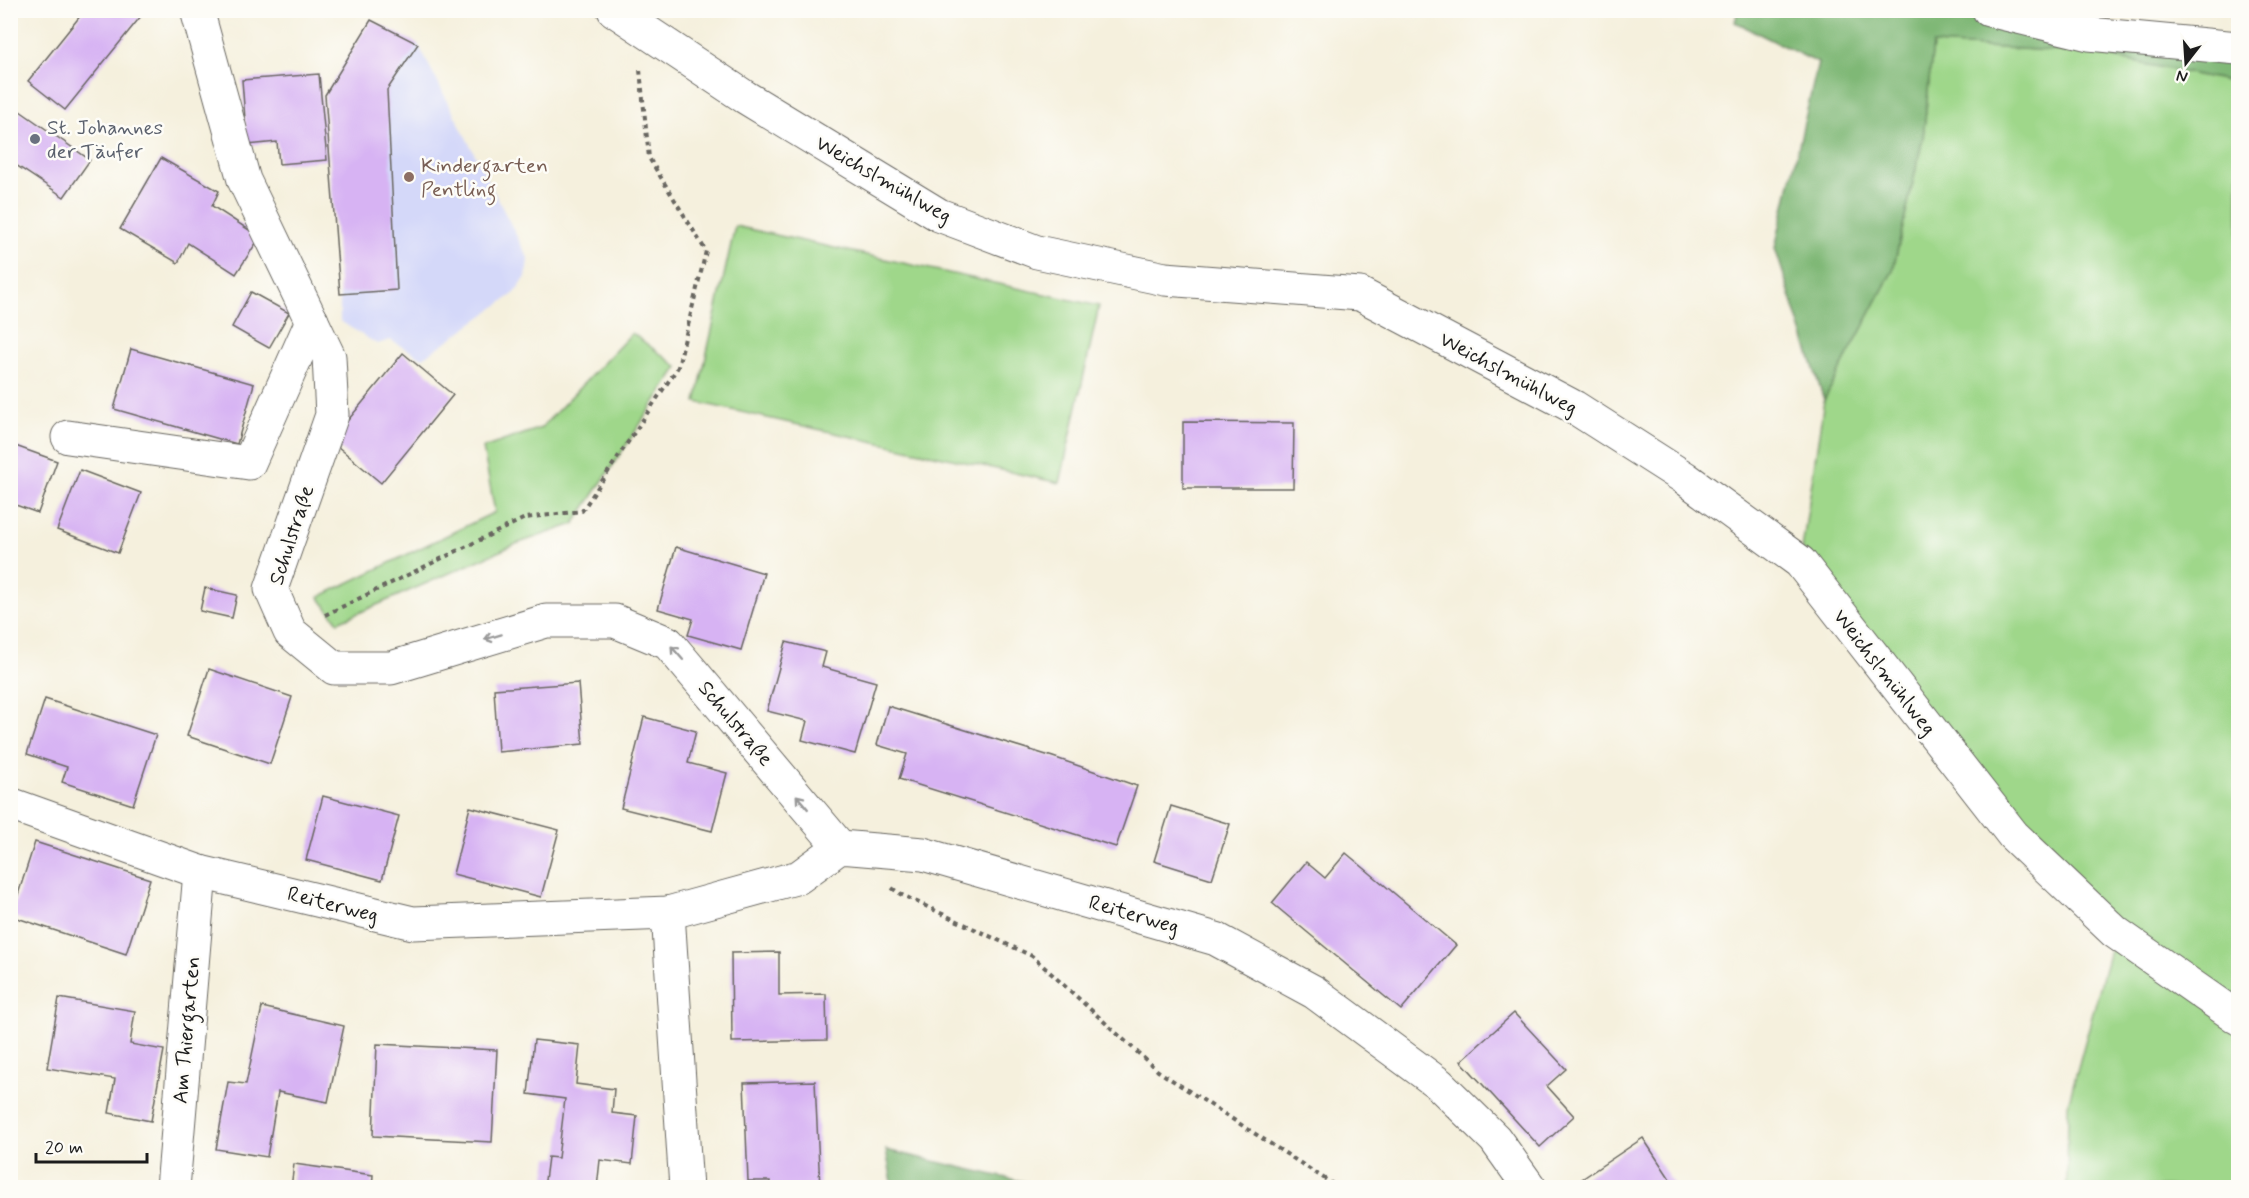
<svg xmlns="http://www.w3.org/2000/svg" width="2249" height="1198" font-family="Mynerve,sans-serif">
<rect width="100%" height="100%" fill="#fdfcf7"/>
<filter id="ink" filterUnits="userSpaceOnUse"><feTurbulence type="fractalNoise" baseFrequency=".0167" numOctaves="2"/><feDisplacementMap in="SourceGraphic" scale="12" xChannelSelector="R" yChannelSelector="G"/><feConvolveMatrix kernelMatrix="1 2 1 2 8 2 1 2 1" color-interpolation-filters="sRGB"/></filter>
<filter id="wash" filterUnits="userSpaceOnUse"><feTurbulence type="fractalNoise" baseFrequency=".008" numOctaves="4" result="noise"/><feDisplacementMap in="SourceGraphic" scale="24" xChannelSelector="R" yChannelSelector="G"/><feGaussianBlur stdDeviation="1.35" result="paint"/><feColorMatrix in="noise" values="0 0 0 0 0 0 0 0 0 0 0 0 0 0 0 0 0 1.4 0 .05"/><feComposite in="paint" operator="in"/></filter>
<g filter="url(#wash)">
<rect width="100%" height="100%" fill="#f5f0dd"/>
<polygon fill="#d4d8f9" points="371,20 418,44 528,258 526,277 515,293 423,358 390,340 377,344 340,321 340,294 325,95"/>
<g fill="#9fd78a" stroke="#5e7a53" stroke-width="1.5">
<polygon points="1933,44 2090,53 2238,83 2238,1187 2067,1187 2068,1104 2115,932 1800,562 1824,400 1893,270 1923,138"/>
<polygon points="735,226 1099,306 1060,483 696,402"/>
<polygon points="632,333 678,367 574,524 516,544 338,622 319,597 495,512 483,448 541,428"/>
</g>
<g fill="#7fb876" stroke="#4e6a49" stroke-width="1.5">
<polygon points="1738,10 1989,11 2238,48 2238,83 2090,53 1933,44 1923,138 1893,270 1824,400 1775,248 1818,63 1735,22"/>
<polygon points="886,1150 1046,1187 893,1187"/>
</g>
<g id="blocks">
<g fill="#d7b3f3">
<polygon points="85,10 146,10 65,110 28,81"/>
<polygon points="371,20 418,44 387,90 397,290 340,294 325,95"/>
<polygon points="319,74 327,160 279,164 277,142 247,145 242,80"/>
<polygon points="20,111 90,160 64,197 10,161 10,114 15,117"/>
<polygon points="161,158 219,191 212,206 260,237 236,274 188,243 178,263 120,229"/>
<polygon points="251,292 289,313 269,348 232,327"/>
<polygon points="131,349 254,384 237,444 114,409"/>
<polygon points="403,353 453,395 381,483 331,441"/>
<polygon points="1183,422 1294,423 1293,488 1183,488"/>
<polygon points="10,444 57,461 38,513 10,503"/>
<polygon points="80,470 141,493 118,553 57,530"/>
<polygon points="676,547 764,573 741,650 688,635 693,619 658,609"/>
<polygon points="205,588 237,595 232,618 200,611"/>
<polygon points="786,642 826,652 822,667 876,682 855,754 802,740 807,721 767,711"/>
<polygon points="209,669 292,697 270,764 187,736"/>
<polygon points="578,683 583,744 498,752 494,689"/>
<polygon points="45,699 156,735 133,805 62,782 67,767 27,754"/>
<polygon points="888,706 1053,757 1137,786 1116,847 899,779 907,754 877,745"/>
<polygon points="644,717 696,731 688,763 727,773 712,831 621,808"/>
<polygon points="323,796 399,816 382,880 306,860"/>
<polygon points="1171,806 1230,824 1212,879 1154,861"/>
<polygon points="470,807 559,830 541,897 453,874"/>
<polygon points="35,842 150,879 126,954 11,916"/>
<polygon points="1346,853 1456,945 1401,1010 1272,903 1306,862 1325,878"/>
<polygon points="779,952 779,995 826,994 827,1040 732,1042 731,953"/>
<polygon points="59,998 135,1011 130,1044 164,1050 151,1121 109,1113 115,1079 47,1068"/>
<polygon points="262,1007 344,1026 328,1102 278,1092 267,1157 216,1149 228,1082 246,1084"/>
<polygon points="1514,1013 1566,1069 1547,1086 1574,1116 1540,1147 1461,1061"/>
<polygon points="534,1040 580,1045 576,1084 614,1089 612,1113 637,1116 632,1164 600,1160 597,1188 544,1188 548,1157 558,1158 565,1099 528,1094"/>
<polygon points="377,1044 497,1050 492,1142 373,1136"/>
<polygon points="815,1081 820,1188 770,1188 770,1181 748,1181 744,1083"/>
<polygon points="1643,1138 1676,1188 1574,1188 1573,1185"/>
<polygon points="294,1164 373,1175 372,1188 291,1188"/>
</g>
</g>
</g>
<g filter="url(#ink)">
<use href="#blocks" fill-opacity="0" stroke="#686660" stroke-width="1.5"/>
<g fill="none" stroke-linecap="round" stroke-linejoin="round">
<defs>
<g id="minor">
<polyline points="197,10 244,180 329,357 332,415 271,589 290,632 334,668 391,668 546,621 615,621 668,643 840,847"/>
<polyline points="614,10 745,97 939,215 1037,252 1165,279 1360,294 1574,407 1685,478 1800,562 2013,835 2115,932 2238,1018"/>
<polyline points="1989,10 2089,34 2238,48"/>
<polyline points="68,437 249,463 312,321"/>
<polyline points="10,804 200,872 413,923 668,913 799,877 840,847 923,854 1216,939 1314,992 1439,1084 1495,1139 1530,1188"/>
<polyline points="668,913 686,1188"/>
<polyline points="173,1188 200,872"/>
</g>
</defs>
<use href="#minor" stroke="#686660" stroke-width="35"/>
<g stroke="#686660" stroke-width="4" stroke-dasharray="4.5 4.5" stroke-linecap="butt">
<polyline points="325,615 525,518 582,511 678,367 706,251 649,158 640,70"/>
<polyline points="892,888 900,894 1032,956 1158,1071 1339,1188"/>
</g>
<use href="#minor" stroke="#fff" stroke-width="33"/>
</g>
<defs><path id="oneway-shaft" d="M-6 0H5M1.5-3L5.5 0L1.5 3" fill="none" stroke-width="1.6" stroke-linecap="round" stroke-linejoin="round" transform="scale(1.5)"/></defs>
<g stroke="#999">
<use href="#oneway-shaft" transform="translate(493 637) rotate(163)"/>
<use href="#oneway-shaft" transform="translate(677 653) rotate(-131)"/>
<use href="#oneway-shaft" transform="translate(802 802) rotate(-130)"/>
</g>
</g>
<circle fill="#6b7280" stroke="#fdfcf7" stroke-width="2" cx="35" cy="139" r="6"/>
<circle fill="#8d6e63" stroke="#fdfcf7" stroke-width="2" cx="409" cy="177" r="6"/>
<g text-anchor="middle" stroke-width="5" stroke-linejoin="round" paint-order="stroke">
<g font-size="21" fill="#5b616d" stroke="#fdfcf7" text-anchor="start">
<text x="47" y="134">St. Johannes<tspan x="47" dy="24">der Täufer</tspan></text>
</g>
<g font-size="21" fill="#785e54" stroke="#fdfcf7" text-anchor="start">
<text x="421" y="172">Kindergarten<tspan x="421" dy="24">Pentling</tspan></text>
</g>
<g font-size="21" fill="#1c1c1c" stroke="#fdfcf7">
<text transform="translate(884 179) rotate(30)" y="7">Weichslmühlweg</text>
<text transform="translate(1509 373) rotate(28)" y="7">Weichslmühlweg</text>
<text transform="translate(291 535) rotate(-72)" y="7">Schulstraße</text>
<text transform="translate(1885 672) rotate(52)" y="7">Weichslmühlweg</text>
<text transform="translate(736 723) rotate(50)" y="7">Schulstraße</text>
<text transform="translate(333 904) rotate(14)" y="7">Reiterweg</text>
<text transform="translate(1134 914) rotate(16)" y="7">Reiterweg</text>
<text transform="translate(186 1030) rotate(-85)" y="7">Am Thiergarten</text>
</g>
</g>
<rect width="2249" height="1198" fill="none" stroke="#fdfcf7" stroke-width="36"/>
<g transform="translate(2186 63) rotate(197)" stroke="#fdfcf7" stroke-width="4.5" paint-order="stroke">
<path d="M0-4.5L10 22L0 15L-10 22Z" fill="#1c1c1c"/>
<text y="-9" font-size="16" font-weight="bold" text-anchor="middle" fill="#1c1c1c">N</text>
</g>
<path d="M36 1153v9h111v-9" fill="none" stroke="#1c1c1c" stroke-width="3"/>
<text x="45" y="1153" font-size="18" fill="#1c1c1c" stroke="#fdfcf7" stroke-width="4.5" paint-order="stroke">20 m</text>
</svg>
